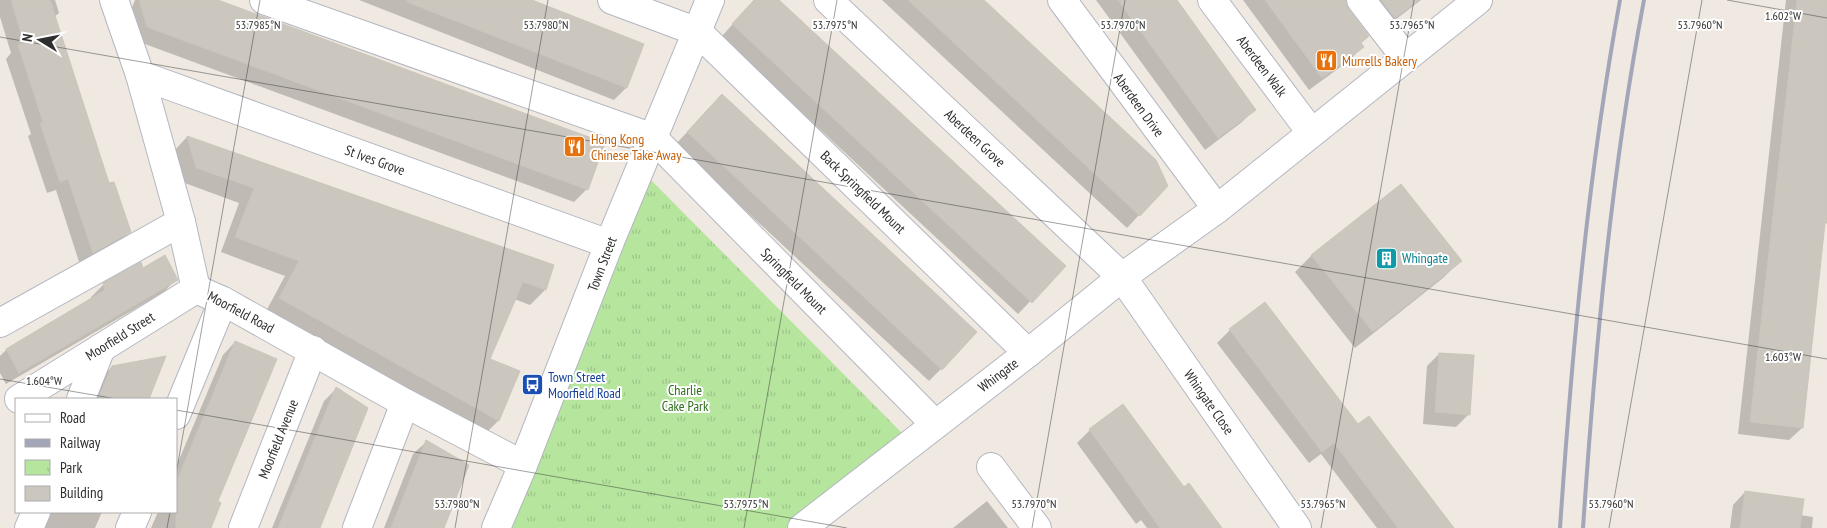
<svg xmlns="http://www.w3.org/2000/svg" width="1827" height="528" font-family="'PT Sans Narrow',sans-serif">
<defs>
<pattern id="park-tufts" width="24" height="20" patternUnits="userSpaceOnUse" patternTransform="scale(1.25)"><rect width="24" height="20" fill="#b6e59e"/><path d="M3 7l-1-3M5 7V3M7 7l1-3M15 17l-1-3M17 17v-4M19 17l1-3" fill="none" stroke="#9dc588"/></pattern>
</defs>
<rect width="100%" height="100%" fill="#efe9e1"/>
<polygon fill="url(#park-tufts)" points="640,169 911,442 807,528 491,528"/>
<g fill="#0003">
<polygon points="0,0 55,0 59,13 54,17 108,185 129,232 117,244 80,265 56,190 47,193 28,136 31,134 6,59 11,53 0,17"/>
<polygon points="135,0 214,0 587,189 574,202 134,40 128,18"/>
<polygon points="359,0 529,0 626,88 614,100"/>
<polygon points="755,0 778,0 1064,266 1018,314 721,37"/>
<polygon points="882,0 982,0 1139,215 1127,228"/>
<polygon points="1096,0 1175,0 1254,110 1242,122 1205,150"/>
<polygon points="1243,0 1345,0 1348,10 1368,36 1360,44 1362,47 1350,60 1309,90"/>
<polygon points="1357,0 1421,0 1382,30"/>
<polygon points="1786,0 1827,0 1827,198 1802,428 1789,440 1738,434"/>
<polygon points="722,95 941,369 929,381 675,145"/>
<polygon points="187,137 553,265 545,290 530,305 514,299 488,360 498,421 483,436 265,313 285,276 221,252 239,203 182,182 173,152"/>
<polygon points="1312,255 1460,261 1443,278 1355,348 1295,272"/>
<polygon points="142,270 176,279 164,292 6,384 0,373 0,356 6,350 92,299 91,297 104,284"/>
<polygon points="1265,304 1358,426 1452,528 1377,528 1321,454 1309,463 1217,343 1230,330"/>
<polygon points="235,342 210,528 151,528 158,512 176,512 176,467 223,355"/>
<polygon points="1439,354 1469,414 1456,427 1423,424 1427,366"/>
<polygon points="164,358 147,399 92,399 99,380 112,367"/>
<polygon points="336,389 318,528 272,528 324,401"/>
<polygon points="1123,406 1183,488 1220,528 1147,528 1141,520 1136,524 1077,443 1090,430"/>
<polygon points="426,442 443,528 384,528 413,454"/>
<polygon points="1745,492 1800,515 1813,517 1812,528 1730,528 1733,505"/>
<polygon points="987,501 1008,528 953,528"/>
<polygon points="47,512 102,512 95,528 41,528"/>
</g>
<g fill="#cbc7bf" stroke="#cbc5ba">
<polygon points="11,0 50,0 109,183 114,182 131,232 93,253 68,179 60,182 40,123 43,122 18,45 24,43"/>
<polygon points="139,0 218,0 605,143 588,190 147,27"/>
<polygon points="407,0 532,0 644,44 627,88 407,2"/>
<polygon points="754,0 779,0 1066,266 1032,303 732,24"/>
<polygon points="908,0 984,0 1156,160 1168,186 1140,216"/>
<polygon points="1118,0 1177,0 1256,110 1218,138"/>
<polygon points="1265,0 1346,0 1349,10 1369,36 1361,43 1364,47 1322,78"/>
<polygon points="1381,0 1419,0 1395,18"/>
<polygon points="1797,0 1827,0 1827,223 1825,223 1803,428 1750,422"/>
<polygon points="722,94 977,332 942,370 687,132"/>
<polygon points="187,136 554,265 546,290 523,282 490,359 520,371 499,421 279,298 299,261 235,237 254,188 196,168"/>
<polygon points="1401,184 1462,261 1373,332 1311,255"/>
<polygon points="165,255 178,280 19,373 6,349 105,290 103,283 141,262 143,268"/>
<polygon points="1265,302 1358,424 1369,416 1454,528 1398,528 1334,443 1322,452 1229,329"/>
<polygon points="235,341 277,359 218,501 221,503 211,528 176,528 176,483"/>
<polygon points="1439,353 1474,355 1470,415 1435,412"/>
<polygon points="166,356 149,399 98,399 112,366"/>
<polygon points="336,387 368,408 320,528 278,528"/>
<polygon points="1123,404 1184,487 1189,483 1222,528 1160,528 1089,429"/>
<polygon points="426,440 469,465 444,528 391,528"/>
<polygon points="1745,491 1804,499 1800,528 1740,528"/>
</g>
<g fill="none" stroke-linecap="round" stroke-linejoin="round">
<defs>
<g id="minor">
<polyline points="114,0 140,75 181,222 196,289 223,301 405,403 523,465"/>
<polyline points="264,0 653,138 935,424"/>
<polyline points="612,0 698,32 1028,353"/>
<polyline points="828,0 1122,277 1297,528"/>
<polyline points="1062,0 1217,209"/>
<polyline points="1212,0 1311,132"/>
<polyline points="1361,0 1405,57"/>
<polyline points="140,75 609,244"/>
<polyline points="0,323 181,222"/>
<polyline points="19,399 196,289"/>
<polyline points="81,399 101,348"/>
<polyline points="176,415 223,301"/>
<polyline points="991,467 1037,528"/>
<polyline points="29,528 36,512"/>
<polyline points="130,528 137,512"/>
<polyline points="243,528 313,350"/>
<polyline points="357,528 405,403"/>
<polyline points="496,528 523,465 609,244 710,0"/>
<polyline points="802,528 1028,353 1122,277 1217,209 1478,0"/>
</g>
</defs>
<use href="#minor" stroke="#b4b7c1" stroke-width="30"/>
<use href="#minor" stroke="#fff" stroke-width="28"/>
<g stroke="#a3a6b8" stroke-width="4">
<path d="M1560,528C1572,351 1588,174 1620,0"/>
<path d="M1583,528C1595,351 1611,174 1644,0"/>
</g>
</g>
<path fill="none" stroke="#2e2e2e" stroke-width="1" stroke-opacity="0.45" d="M1727,0L1827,18M0,37L1827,359M0,379L117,399M176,410L847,528M176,474L260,0M167,528L170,512M455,528L548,0M744,528L837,0M1032,528L1125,0M1321,528L1414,0M1609,528L1702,0"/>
<defs>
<symbol id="restaurant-square" viewBox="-11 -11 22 22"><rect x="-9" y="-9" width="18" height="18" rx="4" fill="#e8710a" stroke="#fff"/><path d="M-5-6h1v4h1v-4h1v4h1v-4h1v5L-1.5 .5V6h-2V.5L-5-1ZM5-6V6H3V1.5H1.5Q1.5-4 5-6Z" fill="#fff"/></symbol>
<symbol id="building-square" viewBox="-11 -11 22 22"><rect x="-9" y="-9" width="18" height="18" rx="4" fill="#0f9aa8" stroke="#fff"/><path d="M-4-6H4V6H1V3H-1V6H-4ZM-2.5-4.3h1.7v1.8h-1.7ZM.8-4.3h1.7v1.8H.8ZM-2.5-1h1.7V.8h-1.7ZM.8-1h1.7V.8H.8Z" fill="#fff"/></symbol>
<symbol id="bus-square" viewBox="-11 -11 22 22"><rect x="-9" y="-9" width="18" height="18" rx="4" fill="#1a4fb4" stroke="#fff"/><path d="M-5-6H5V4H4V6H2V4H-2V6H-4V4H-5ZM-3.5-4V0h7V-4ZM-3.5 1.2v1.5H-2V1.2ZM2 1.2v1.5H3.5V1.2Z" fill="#fff"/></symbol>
</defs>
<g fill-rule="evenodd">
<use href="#restaurant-square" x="1314" y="48" width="25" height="25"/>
<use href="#restaurant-square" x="562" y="134" width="25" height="25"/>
<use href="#building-square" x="1374" y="246" width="25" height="25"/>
<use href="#bus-square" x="520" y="372" width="25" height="25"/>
</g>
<g text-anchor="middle" stroke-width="4" stroke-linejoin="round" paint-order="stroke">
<g font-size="14" fill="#c56008" stroke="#fff" text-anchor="start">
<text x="1342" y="66">Murrells Bakery</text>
<text x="591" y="144">Hong Kong<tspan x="591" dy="16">Chinese Take Away</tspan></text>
</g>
<g font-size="14" fill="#2e2e2e" stroke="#fff">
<text transform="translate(1262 66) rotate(53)" y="5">Aberdeen Walk</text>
<text transform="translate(1139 105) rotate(54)" y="5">Aberdeen Drive</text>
<text transform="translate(975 138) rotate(43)" y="5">Aberdeen Grove</text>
<text transform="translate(375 160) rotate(20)" y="5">St Ives Grove</text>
<text transform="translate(863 192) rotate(44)" y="5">Back Springfield Mount</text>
<text transform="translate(602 264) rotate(-69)" y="5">Town Street</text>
<text transform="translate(794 281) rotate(45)" y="5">Springfield Mount</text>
<text transform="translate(241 312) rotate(28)" y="5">Moorfield Road</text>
<text transform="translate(120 336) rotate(-32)" y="5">Moorfield Street</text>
<text transform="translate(998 375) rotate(-37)" y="5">Whingate</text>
<text transform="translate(1209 402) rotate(55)" y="5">Whingate Close</text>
<text transform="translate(278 439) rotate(-68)" y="5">Moorfield Avenue</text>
</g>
<g font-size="14" fill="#0d838f" stroke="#fff" text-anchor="start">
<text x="1402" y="263">Whingate</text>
</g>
<g font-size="14" fill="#164399" stroke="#fff" text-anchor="start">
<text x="548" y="382">Town Street<tspan x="548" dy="16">Moorfield Road</tspan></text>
</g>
<g font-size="14" fill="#2c6e1b" stroke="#fff">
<text x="685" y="395">Charlie<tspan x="685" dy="16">Cake Park</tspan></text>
</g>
</g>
<g font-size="12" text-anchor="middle" fill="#2e2e2e" stroke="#fff" stroke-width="4" stroke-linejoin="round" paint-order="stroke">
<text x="1783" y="20">1.602°W</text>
<text x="258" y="29">53.7985°N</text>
<text x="546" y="29">53.7980°N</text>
<text x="835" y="29">53.7975°N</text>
<text x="1123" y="29">53.7970°N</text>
<text x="1412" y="29">53.7965°N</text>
<text x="1700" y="29">53.7960°N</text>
<text x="1783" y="361">1.603°W</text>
<text x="44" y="385">1.604°W</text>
<text x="457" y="508">53.7980°N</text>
<text x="746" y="508">53.7975°N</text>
<text x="1034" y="508">53.7970°N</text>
<text x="1323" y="508">53.7965°N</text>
<text x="1611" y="508">53.7960°N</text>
</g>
<rect x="15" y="398" width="162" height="115" fill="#ffffff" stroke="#ababab"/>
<rect x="25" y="414" width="25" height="8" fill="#ffffff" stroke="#ababab"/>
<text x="60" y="423" font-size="15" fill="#2e2e2e">Road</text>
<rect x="25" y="439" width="25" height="8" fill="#a3a6b8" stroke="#ababab"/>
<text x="60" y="448" font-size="15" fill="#2e2e2e">Railway</text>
<rect x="25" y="460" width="25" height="15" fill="url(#park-tufts)" stroke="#ababab"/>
<text x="60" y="473" font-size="15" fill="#2e2e2e">Park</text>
<rect x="25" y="486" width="25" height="15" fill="#cbc7bf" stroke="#ababab"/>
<text x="60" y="498" font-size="15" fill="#2e2e2e">Building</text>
<g transform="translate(40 40) rotate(280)" stroke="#ffffff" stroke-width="4" paint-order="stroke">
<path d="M0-4L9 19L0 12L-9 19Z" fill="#2e2e2e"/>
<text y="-8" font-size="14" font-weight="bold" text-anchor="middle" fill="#2e2e2e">N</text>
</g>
</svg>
